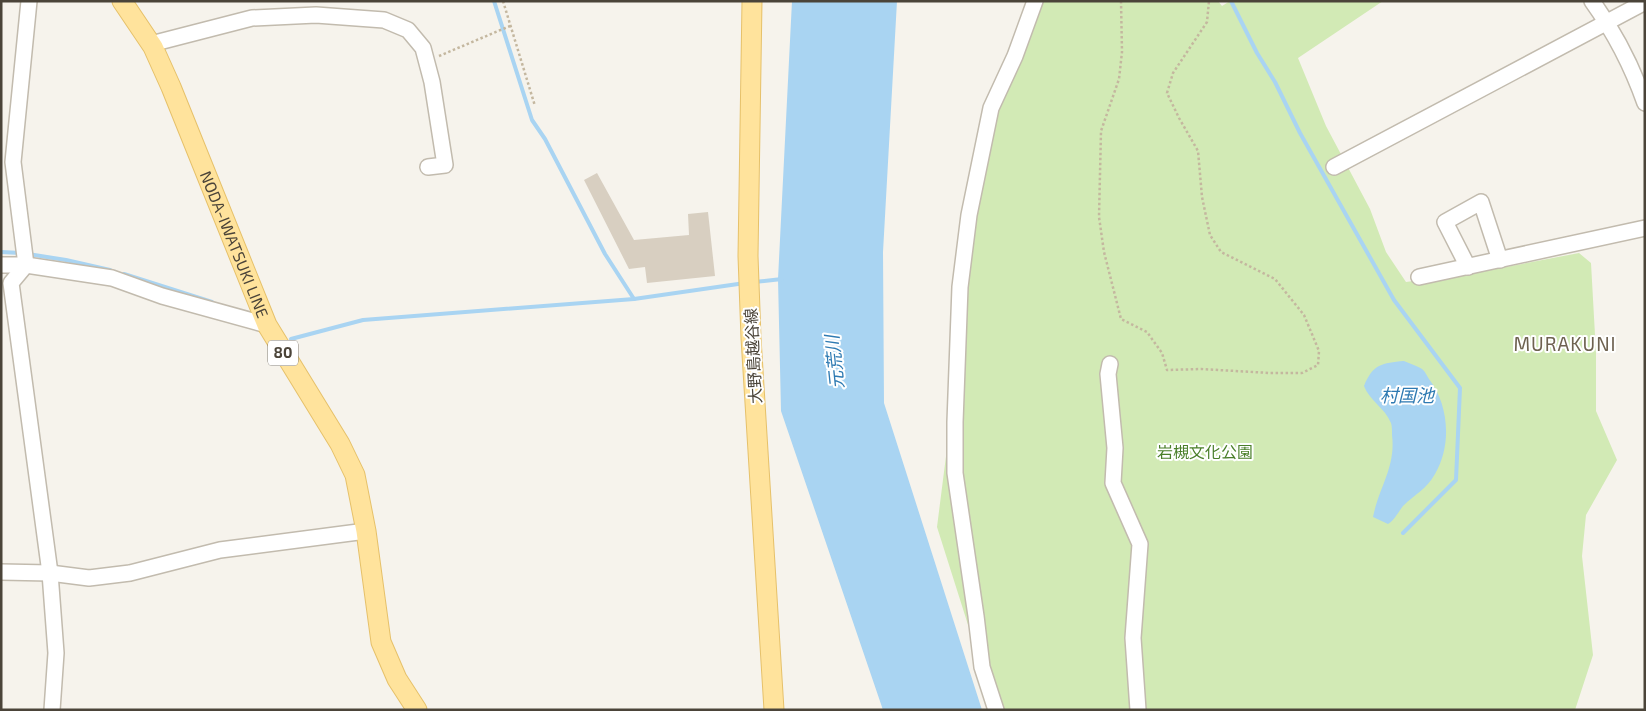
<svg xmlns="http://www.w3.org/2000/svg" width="1646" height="711" font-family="'Exo 2','Noto Sans JP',sans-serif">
<rect width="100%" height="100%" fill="#f6f3ec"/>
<polygon fill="#d2eab5" points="1044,1 1218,1 1222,6 1230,1 1383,1 1298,58 1326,126 1370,209 1386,252 1406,282 1485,271 1579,253 1591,263 1596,353 1596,411 1617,460 1586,515 1582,556 1593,655 1575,710 995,710 937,527 986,142"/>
<g fill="#a9d4f2">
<polygon points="792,1 897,1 883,252 884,403 982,710 883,710 781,411 778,279"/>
<path d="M1404,361C1410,364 1418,366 1422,369C1425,371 1427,376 1429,379C1449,405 1452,445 1435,474C1426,490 1415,494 1403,506C1398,512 1395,520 1388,524L1373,517C1379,487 1396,467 1392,435C1392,431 1392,426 1391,423C1385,408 1369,400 1364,386C1373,364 1382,363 1404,361Z"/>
</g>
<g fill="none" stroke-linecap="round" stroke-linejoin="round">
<g stroke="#a9d4f2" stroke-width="4">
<polyline points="494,1 532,120 545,139 605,254 634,299"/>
<polyline points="1231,1 1257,53 1275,82 1300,133 1394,300 1460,388 1456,480 1403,533"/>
<polyline points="1,252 21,253"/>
<polyline points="28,254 66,260 110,270"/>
<polyline points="124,274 212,302"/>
<polyline points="754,282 782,279"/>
<polyline points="291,339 363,320 634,299 745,283"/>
</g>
</g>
<polygon fill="#d8cfc1" points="597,173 634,240 689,235 688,214 708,212 715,276 647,283 645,267 629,269 584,180"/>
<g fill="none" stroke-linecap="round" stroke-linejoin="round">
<defs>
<g id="minor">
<polyline points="29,1 13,162 26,265 11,283 50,573 56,653 52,710"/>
<path d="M1592,1C1615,33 1632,66 1645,103"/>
<polyline points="151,44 252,18 316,15 384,20 408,30 423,48 432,82 445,165 428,167"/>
<polyline points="1334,167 1645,2"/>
<polyline points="1,265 26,265 112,278 162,296 267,325"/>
<polyline points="1468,267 1445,222 1481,202 1500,260"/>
<polyline points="1419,277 1645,228"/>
<polyline points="1110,364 1108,374 1115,448 1113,483 1140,544 1133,638 1138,710"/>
<polyline points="1,572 50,573 89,578 130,573 220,550 366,531"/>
<polyline points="996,710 982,667 976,616 955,473 955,422 960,287 969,215 991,108 1015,56 1035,1"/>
</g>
<g id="major">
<path id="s1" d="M122,1L153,47L171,87L267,325L340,444L355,475L366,531L381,642L397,679L417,710"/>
<polyline points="752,1 748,256 751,338 774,710"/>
</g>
</defs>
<use href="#minor" stroke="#c2bbae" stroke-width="18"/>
<use href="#major" stroke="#e6c16a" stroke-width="21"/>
<g stroke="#c4b79f" stroke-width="2.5" stroke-dasharray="2.5 2.5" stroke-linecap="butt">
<polyline points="503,1 535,106"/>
<polyline points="1121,1 1122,52 1119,79 1101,131 1099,217 1104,252 1121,319 1147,332 1162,353 1167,370 1201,369 1270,373 1302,373 1318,365 1319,351 1304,315 1275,279 1221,252 1210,235 1202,197 1198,151 1179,118 1167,93 1173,73 1207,22 1209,1"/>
<polyline points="439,56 510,26"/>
</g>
<use href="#minor" stroke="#fff" stroke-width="15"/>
<use href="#major" stroke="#ffe39c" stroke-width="19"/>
</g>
<g text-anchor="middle" stroke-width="4" stroke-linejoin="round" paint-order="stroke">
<rect fill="#fff" stroke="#817c74" stroke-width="1" x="268" y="340.5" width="30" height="25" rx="4"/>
<g font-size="15" font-weight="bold" fill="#4b4439">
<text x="283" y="358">80</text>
</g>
<g font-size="16" fill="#4b4439" stroke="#fff">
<text dy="6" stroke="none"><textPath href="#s1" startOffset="269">NODA-IWATSUKI LINE</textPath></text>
<text transform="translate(753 356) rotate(-93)" y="6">大野島越谷線</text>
</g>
<g font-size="16" fill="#4a7f2a" stroke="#fff">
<text x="1205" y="458">岩槻文化公園</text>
</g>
<g font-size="18" font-style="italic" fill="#2e7ab2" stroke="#fff">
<text transform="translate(835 362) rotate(-96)" y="6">元荒川</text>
<text x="1407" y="402">村国池</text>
</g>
<g font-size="19" letter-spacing="1" fill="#6e6250" stroke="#fff">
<text x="1565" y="351">MURAKUNI</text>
</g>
</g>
<rect width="1646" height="711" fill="none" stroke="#4b4439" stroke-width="5"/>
</svg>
